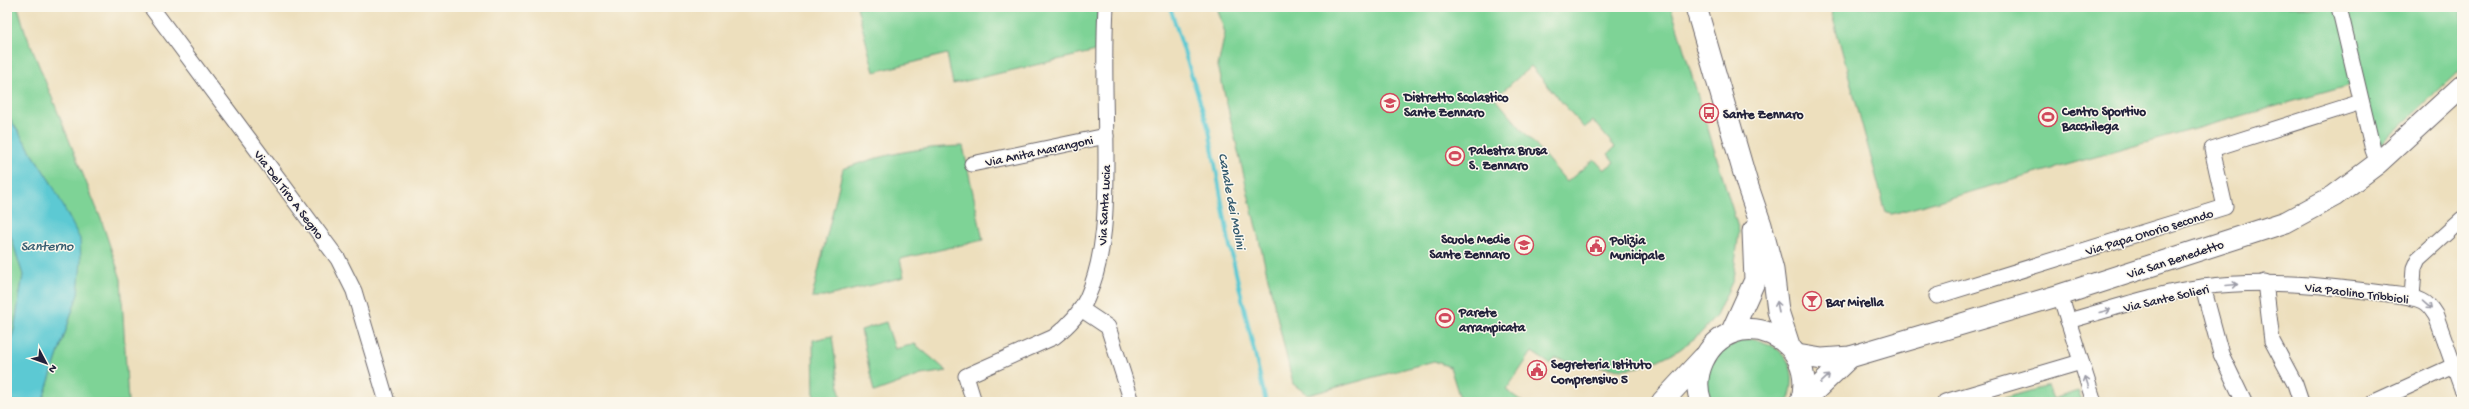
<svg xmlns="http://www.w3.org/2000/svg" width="2469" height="409" font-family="'Gochi Hand',sans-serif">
<rect width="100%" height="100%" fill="#fbf7ec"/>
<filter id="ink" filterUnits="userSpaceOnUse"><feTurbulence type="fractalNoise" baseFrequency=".025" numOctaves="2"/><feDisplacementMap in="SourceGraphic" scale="8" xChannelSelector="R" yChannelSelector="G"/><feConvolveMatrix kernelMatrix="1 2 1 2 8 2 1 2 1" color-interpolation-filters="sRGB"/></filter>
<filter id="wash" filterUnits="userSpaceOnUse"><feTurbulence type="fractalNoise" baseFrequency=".012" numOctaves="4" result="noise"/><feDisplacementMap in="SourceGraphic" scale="16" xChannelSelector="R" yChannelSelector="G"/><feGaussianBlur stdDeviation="0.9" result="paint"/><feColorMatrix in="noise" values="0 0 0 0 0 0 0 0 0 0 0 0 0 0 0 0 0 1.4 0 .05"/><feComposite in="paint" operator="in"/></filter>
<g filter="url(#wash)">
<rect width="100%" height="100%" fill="#eddfbd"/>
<g fill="#7ed396" stroke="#507a68" fill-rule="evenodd">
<polygon points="7,7 18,7 25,31 101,219 121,279 128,402 42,402 78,294 53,186 7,114"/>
<polygon points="857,7 1098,7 1096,51 953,84 947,54 874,72"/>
<path d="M1217,7H1671L1739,231L1733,280L1716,316L1700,334L1679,350L1656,361L1639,367L1623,369L1597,367L1555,358L1550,364L1532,352L1506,390L1523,402H1461L1450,367L1434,361L1308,395L1293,384L1218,66L1225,33ZM1531,66L1584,128L1593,121L1615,147L1608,154L1614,162L1604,170L1594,159L1567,182L1495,98Z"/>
<polygon points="1830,7 2462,7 2462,68 2375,150 2355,84 1892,214 1886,213"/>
<path d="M963,146L983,240L900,259L904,277L824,297H812L843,169C883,154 921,147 963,146Z"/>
<polygon points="7,224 23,275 14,330 7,354"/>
<polygon points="886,322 895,349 915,344 947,371 921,375 874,392 861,330"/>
<polygon points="832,336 841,402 814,402 813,340"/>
<path d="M1751,339C1786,345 1800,368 1788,402H1713C1694,371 1721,343 1751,339Z"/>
<polygon points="2048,386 2053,399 2078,391 2083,402 1990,402"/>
</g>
<polygon fill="#5cc9d3" stroke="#3f7687" points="7,114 53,186 80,239 81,261 78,294 42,402 7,402 7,354 14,330 23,275 7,224"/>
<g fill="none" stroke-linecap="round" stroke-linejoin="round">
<polyline stroke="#5cc9d3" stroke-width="4" points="1170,7 1209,130 1230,247 1266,402"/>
</g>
</g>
<g filter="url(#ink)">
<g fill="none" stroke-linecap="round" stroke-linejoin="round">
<defs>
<g id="street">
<polyline points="151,7 338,259 354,291 387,402"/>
<polyline points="2339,7 2373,150 2378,163"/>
<polyline points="972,164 1106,136"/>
<polyline points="2265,282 2272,341 2295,384 2301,402"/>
<polyline points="2203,287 2221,354 2244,402"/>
<polyline points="2060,295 2094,402"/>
<polyline points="1937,296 2225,207 2212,149 2361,102"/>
<polyline points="2412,298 2414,268 2418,259 2462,219"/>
<polyline points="1081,309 1108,327 1132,402"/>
<path d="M2068,321C2112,309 2157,293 2203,287C2262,279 2322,285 2381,293C2394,295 2410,295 2422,301C2429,304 2432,310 2436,316L2462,389"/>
<path d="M974,402L966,376L1054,337C1068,326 1080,314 1087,298C1106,255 1106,205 1106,160C1106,109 1103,58 1106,7"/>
<polyline points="1945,402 2081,362"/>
<polyline points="2374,402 2462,362"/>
</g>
<g id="secondary">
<polyline points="1696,7 1748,187 1761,225 1773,270 1778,311 1789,345"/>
<polyline points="1731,333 1755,280 1753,231"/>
<polyline points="1797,355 1822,359 1850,357 2060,295 2286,222 2334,196 2378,163 2462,86"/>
<polyline points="1662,402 1703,358"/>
<path d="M1701,402C1696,388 1697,374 1703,361C1732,300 1821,336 1801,402"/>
<polyline points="1803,402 1850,357"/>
</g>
</defs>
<use href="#street" stroke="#696468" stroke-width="17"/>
<use href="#secondary" stroke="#696468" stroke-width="23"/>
<use href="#street" stroke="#fff" stroke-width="15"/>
<use href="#secondary" stroke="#fff" stroke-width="21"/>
</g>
<defs><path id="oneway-shaft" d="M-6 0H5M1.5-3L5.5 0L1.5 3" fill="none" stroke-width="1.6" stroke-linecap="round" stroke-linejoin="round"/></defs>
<g stroke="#9c9ca7">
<use href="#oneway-shaft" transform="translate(2232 285) rotate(-5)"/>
<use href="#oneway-shaft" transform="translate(2427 305) rotate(41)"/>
<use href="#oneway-shaft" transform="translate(1778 307) rotate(-100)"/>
<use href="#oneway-shaft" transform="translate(2105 311) rotate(-15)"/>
<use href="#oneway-shaft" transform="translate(1825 379) rotate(-43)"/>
<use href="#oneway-shaft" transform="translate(2087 382) rotate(-108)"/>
</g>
</g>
<defs>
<symbol id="school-ring" viewBox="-11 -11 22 22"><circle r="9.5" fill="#fbf7ec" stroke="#d1495b" stroke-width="1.5"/><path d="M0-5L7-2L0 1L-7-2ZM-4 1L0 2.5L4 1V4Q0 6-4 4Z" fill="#d1495b"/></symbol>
<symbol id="bus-ring" viewBox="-11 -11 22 22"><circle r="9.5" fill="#fbf7ec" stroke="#d1495b" stroke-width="1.5"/><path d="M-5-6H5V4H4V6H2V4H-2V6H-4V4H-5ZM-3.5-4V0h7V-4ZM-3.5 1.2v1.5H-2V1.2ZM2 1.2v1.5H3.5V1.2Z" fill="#d1495b"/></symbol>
<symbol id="stadium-ring" viewBox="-11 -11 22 22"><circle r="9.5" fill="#fbf7ec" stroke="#d1495b" stroke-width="1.5"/><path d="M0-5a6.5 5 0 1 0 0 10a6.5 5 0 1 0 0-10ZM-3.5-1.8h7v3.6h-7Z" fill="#d1495b"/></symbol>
<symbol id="civic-ring" viewBox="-11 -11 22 22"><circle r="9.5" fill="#fbf7ec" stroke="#d1495b" stroke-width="1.5"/><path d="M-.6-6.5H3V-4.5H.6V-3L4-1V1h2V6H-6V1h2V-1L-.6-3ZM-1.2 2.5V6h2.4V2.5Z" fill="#d1495b"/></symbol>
<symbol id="bar-ring" viewBox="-11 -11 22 22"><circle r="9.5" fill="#fbf7ec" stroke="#d1495b" stroke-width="1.5"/><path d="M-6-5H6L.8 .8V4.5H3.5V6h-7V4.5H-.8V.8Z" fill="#d1495b"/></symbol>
</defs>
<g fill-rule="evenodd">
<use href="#school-ring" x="1379" y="92" width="22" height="22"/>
<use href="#bus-ring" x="1698" y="102" width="22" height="22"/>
<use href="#stadium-ring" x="2037" y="106" width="22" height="22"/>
<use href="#stadium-ring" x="1444" y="145" width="22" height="22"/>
<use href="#school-ring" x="1513" y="234" width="22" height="22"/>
<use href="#civic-ring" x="1585" y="235" width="22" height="22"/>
<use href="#bar-ring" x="1801" y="290" width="22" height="22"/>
<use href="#stadium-ring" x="1434" y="307" width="22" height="22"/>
<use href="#civic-ring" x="1526" y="359" width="22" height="22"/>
</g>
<g text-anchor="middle" stroke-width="3" stroke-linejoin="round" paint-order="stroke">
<g font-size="13" font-weight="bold" fill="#22223b" stroke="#fbf7ec" text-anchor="start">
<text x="1404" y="101">Distretto Scolastico<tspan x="1404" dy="15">Sante Zennaro</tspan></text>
<text x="2062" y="115">Centro Sportivo<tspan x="2062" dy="15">Bacchilega</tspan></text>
<text x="1723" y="118">Sante Zennaro</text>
<text x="1469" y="154">Palestra Brusa<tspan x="1469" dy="15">S. Zennaro</tspan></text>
<text x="1510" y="243" text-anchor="end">Scuole Medie<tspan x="1510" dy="15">Sante Zennaro</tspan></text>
<text x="1610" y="244">Polizia<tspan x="1610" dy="15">Municipale</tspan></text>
<text x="1826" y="306">Bar Mirella</text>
<text x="1459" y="316">Parete<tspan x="1459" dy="15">arrampicata</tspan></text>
<text x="1551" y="368">Segreteria Istituto<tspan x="1551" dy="15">Comprensivo 5</tspan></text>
</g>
<g font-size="13" fill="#22223b" stroke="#fbf7ec">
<text transform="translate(1039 150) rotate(-12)" y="5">Via Anita Marangoni</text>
<text transform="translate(290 194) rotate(53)" y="5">Via Del Tiro A Segno</text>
<text transform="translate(1103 205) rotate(-87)" y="5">Via Santa Lucia</text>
<text transform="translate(2149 231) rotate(-17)" y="5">Via Papa Onorio secondo</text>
<text transform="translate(2175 258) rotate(-18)" y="5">Via San Benedetto</text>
<text transform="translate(2357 292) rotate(7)" y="5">Via Paolino Tribbioli</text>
<text transform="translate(2166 297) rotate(-13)" y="5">Via Sante Solieri</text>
</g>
<g font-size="14" font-style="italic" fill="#365c70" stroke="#fbf7ec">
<text transform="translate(1233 201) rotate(79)" y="5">Canale dei Molini</text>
<text x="47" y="250">Santerno</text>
</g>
</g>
<rect width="2469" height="409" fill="none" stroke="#fbf7ec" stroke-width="24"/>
<g transform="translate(46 363) rotate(131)" stroke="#fbf7ec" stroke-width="3" paint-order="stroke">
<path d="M0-3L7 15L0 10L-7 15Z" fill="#22223b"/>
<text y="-6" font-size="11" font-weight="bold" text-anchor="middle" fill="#22223b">N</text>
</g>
</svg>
